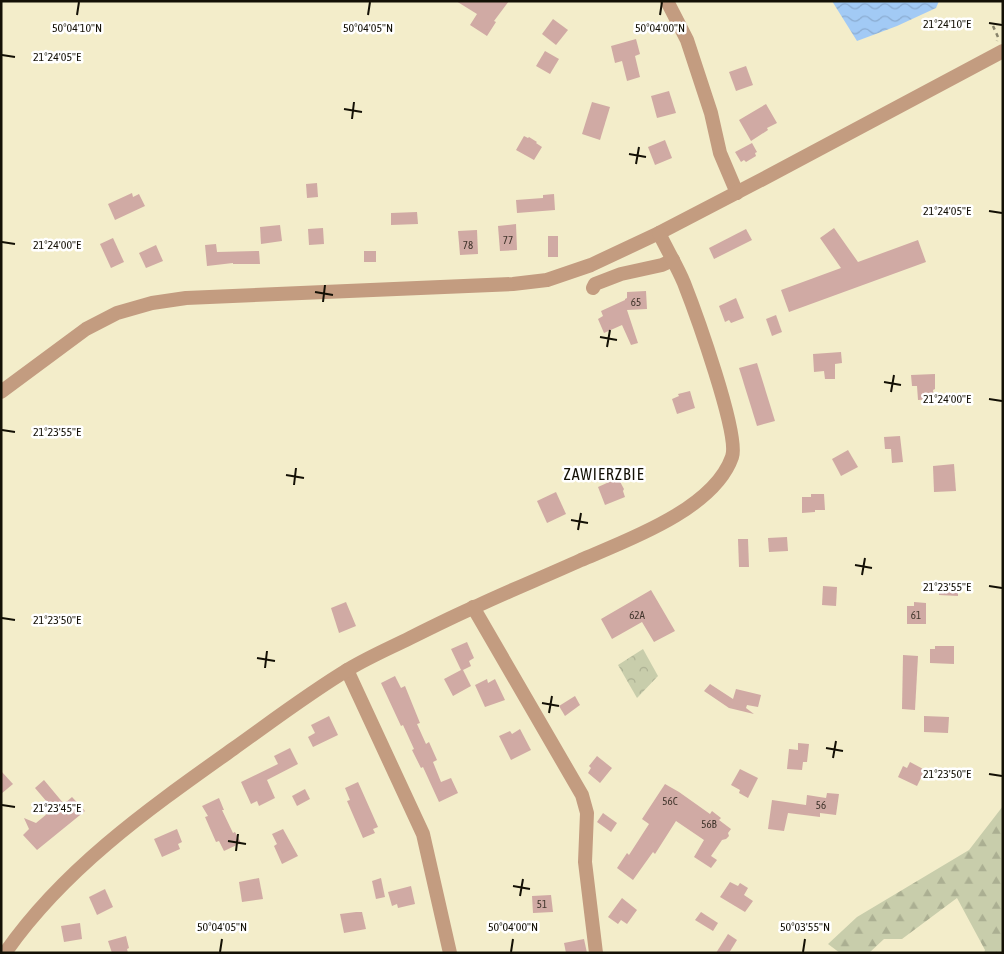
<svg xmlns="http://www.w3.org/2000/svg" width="1004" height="954" font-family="'Asap Condensed',sans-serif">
<defs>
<pattern id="forest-firs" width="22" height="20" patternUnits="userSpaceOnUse" patternTransform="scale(1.25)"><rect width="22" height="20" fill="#c8cdab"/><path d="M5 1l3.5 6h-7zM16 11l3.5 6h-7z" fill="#abaf92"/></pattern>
<pattern id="park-crowns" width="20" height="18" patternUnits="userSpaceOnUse" patternTransform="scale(1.25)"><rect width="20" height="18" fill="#c8cdab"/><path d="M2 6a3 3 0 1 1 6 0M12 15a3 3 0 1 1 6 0" fill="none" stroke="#abaf92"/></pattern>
<pattern id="water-waves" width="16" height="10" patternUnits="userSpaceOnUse" patternTransform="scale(1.25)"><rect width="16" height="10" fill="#a2caf5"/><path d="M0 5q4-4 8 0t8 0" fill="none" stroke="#8bacd1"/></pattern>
</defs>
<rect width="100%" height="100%" fill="#f3edca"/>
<polygon fill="url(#forest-firs)" points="1003,806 1003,953 984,953 985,950 957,898 902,939 884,939 869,953 840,953 828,944 857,917 969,850"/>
<polygon fill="url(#park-crowns)" points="643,649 658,676 637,698 618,665"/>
<polygon fill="url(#water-waves)" points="832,1 939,1 936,8 897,26 857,41"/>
<g fill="#d0aaa4">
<polygon points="456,1 509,1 494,21 496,22 487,36 470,25 477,14"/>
<polygon points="553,19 568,30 556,45 542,34"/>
<polygon points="636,39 640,54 635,56 640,77 627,81 622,61 615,63 611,46"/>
<polygon points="545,51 559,59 550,74 536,66"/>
<polygon points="746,66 753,85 736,91 729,72"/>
<polygon points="669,91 676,113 657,118 651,96"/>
<polygon points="592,102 610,107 600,140 582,134"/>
<polygon points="766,104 777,123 767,128 768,130 751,141 739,120"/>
<polygon points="524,136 528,138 529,137 537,142 536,143 542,147 534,160 516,150"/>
<polygon points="665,140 672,158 655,165 648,147"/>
<polygon points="752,143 757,152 755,153 756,156 746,162 744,160 741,162 735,152"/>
<polygon points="317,183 318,197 307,198 306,184"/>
<polygon points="132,193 133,197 139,194 145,206 115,220 108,204"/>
<polygon points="554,194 555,210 517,213 516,200 543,198 543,195"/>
<polygon points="417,212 418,224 391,225 391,213"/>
<polygon points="516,224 517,250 500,251 498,226"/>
<polygon points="280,225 282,241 261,244 260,227"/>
<polygon points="323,228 324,244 309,245 308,229"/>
<polygon points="834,228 858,262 918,240 926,262 789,312 781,290 841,268 820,238"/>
<polygon points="746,229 752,240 714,259 709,248"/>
<polygon points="477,230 478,254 460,255 458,231"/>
<rect x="548" y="236" width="10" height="21"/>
<polygon points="113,238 124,262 111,268 100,244"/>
<polygon points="216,244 217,252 259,251 260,264 233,264 233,263 207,266 205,245"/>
<polygon points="156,245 163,261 146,268 139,253"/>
<rect x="364" y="251" width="12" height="11"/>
<polygon points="646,291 647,309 627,310 638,343 631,345 622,325 604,333 598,319 603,316 601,311 625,300 625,299 627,298 627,292"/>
<polygon points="736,298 744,318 731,323 729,320 725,322 719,306"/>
<polygon points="776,315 782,332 772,336 766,319"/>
<polygon points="841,352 842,363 835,364 835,379 825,379 824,371 814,372 813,354"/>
<polygon points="757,363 775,421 757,426 739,368"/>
<polygon points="935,374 935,389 933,390 934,399 918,400 917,386 912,386 911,375"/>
<polygon points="690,391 695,408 677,414 672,399 679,396 678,394"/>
<polygon points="900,436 903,462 892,463 891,449 885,449 884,437"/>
<polygon points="848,450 858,467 841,476 832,459"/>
<polygon points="954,464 956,491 934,492 933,466"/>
<polygon points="618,478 624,489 623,491 625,497 605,505 598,487"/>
<polygon points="556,492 566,514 547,523 537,501"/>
<polygon points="811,494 824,494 825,510 815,510 815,512 802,513 802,497 811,497"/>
<polygon points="787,537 788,551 769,552 768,538"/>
<polygon points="738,539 748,539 749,567 739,567"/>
<polygon points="939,585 958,586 958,596 939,595"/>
<polygon points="823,586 837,587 836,606 822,605"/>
<polygon points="651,590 675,631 654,642 642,622 612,639 601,619"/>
<polygon points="346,602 356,626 339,633 331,608"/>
<polygon points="914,602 926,603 926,624 907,624 907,606 914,606"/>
<polygon points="467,642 474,658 469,661 471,666 463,670 471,686 453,696 444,679 461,670 451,649"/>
<polygon points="935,646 954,646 954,664 930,663 930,649 935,649"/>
<polygon points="903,655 918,656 915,710 902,709"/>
<polygon points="395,676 401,688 405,686 420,723 417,724 426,744 429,742 437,760 433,762 441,782 451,778 458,793 439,802 423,767 421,768 412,750 414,749 403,725 401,726 381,683"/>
<polygon points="487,679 488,683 495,679 505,700 485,707 475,685"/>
<polygon points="710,684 733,699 736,689 761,695 758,707 747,705 746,708 754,714 729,708 704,691"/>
<polygon points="575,696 580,705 565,716 559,706"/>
<polygon points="329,716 338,735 313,747 308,737 315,733 311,725"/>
<polygon points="924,716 949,717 948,733 924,732"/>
<polygon points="520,729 531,750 511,760 499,736 510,731 512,734"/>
<polygon points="798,743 809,744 807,762 803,762 802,770 787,769 789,749 798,750"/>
<polygon points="290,748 298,764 267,780 275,798 259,806 257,801 251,804 241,782 278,764 274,756"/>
<polygon points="597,756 612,768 600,783 588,773 591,768 589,766"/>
<polygon points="910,762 925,770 917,786 898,777 903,766 907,768"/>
<polygon points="740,769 758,778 748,798 739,793 740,790 731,785"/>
<polygon points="1,771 13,784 1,794"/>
<polygon points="44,780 64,804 72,797 85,811 37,850 23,835 29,829 24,818 36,823 53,809 35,788"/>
<polygon points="358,782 378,827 373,829 375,833 363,838 347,801 350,800 345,788"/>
<polygon points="665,784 679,792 710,814 712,811 721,818 719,820 731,829 728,833 729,836 726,839 722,840 711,856 717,860 711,868 694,857 704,840 676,821 655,854 653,852 633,880 617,868 627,853 629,855 649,824 642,819"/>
<polygon points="305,789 310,799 297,806 292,796"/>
<polygon points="827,793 839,794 836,815 820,813 820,817 788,813 784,831 768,829 772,800 806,805 807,795 826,798"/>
<polygon points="219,798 224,810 222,810 233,833 235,832 241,843 224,851 219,841 216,842 205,817 208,816 202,806"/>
<polygon points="603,813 617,823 611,832 597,822"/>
<polygon points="177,829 182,842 178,844 180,849 162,857 154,839"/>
<polygon points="283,829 298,856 282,864 274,846 277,844 272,834"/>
<polygon points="259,878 263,899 242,902 239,882"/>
<polygon points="381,878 385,897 376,899 372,881"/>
<polygon points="730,882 738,886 740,883 748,888 744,895 753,901 745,912 720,897"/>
<polygon points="411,886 415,904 398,908 397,904 392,906 388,892"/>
<polygon points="105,889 113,907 97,915 89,897"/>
<polygon points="551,895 553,912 533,913 532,896"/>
<polygon points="622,898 637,910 627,924 621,920 618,924 608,917"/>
<polygon points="356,912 362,912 366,929 344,933 340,914"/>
<polygon points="701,912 718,923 713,931 695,920"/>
<polygon points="80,923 82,939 64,942 61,926"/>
<polygon points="728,934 737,940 729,953 716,953"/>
<polygon points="126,936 129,948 127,949 128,953 112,953 108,941"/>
<polygon points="584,939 587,953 566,953 564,943"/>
</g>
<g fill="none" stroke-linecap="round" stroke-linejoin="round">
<polyline stroke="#87836b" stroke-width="2.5" stroke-dasharray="4 4" stroke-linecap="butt" points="993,26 998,37 997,41"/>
<g stroke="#c39c80" stroke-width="14">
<polyline points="667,1 687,40 711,113 720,153 737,193"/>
<polyline points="593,288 595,284 621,274 662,265 673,260"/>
<polyline points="1,392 86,329 117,313 152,303 186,298 513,284 547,280 591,265 659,233 763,179 1003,51"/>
<polyline points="473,607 582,795 587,813 585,862 596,953"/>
<polyline points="347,670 423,834 450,953"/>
<path d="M5,953C64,868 150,808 233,749C271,722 309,693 349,669C369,657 390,648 410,638C432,627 454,616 477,606C511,590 546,576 581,560C628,540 714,509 732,457C740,435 695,311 684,283C677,266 667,250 659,233"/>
</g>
</g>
<path fill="none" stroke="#131005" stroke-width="2" d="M77,15L79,2M368,15L370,2M660,15L662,2M989,23L1002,25M2,55L15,57M344,109L362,112M352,119L354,102M629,154L646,157M636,164L639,147M989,211L1002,213M2,242L15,244M315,292L333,295M323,302L325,285M600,337L617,340M607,347L610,330M884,382L901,385M891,392L894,375M989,399L1002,401M2,430L15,432M286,475L304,478M294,485L296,468M571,520L588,523M578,530L581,513M855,565L872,568M862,575L865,558M989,586L1002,588M2,618L15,620M257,658L275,661M265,668L267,651M542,703L559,706M549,713L552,696M826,748L843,751M833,758L836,741M989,774L1002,776M2,805L15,807M228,841L246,844M236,851L238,834M513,886L530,889M520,896L523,879M220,952L222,939M511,952L513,939M803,952L805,939"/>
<g text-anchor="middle" stroke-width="5" stroke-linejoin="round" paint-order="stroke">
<g font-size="11" fill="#42362d">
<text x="508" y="244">77</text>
<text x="468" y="249">78</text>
<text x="636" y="306">65</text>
<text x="637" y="619">62A</text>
<text x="916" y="619">61</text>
<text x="670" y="805">56C</text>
<text x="821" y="809">56</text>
<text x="709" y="828">56B</text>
<text x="542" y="908">51</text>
</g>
<g font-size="16" letter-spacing="1" fill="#131005" stroke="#fff">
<text x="604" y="480">ZAWIERZBIE</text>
</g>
</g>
<g font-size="12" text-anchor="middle" fill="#131005" stroke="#fff" stroke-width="5" stroke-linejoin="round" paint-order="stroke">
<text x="947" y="28">21°24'10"E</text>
<text x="77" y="32">50°04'10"N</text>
<text x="368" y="32">50°04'05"N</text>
<text x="660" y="32">50°04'00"N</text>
<text x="57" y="61">21°24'05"E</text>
<text x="947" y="215">21°24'05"E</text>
<text x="57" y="249">21°24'00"E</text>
<text x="947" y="403">21°24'00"E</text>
<text x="57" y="436">21°23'55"E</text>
<text x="947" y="591">21°23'55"E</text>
<text x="57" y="624">21°23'50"E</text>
<text x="947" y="778">21°23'50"E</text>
<text x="57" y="812">21°23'45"E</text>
<text x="222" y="931">50°04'05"N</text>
<text x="513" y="931">50°04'00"N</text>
<text x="805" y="931">50°03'55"N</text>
</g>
<rect width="1004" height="954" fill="none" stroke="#131005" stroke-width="5"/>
</svg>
